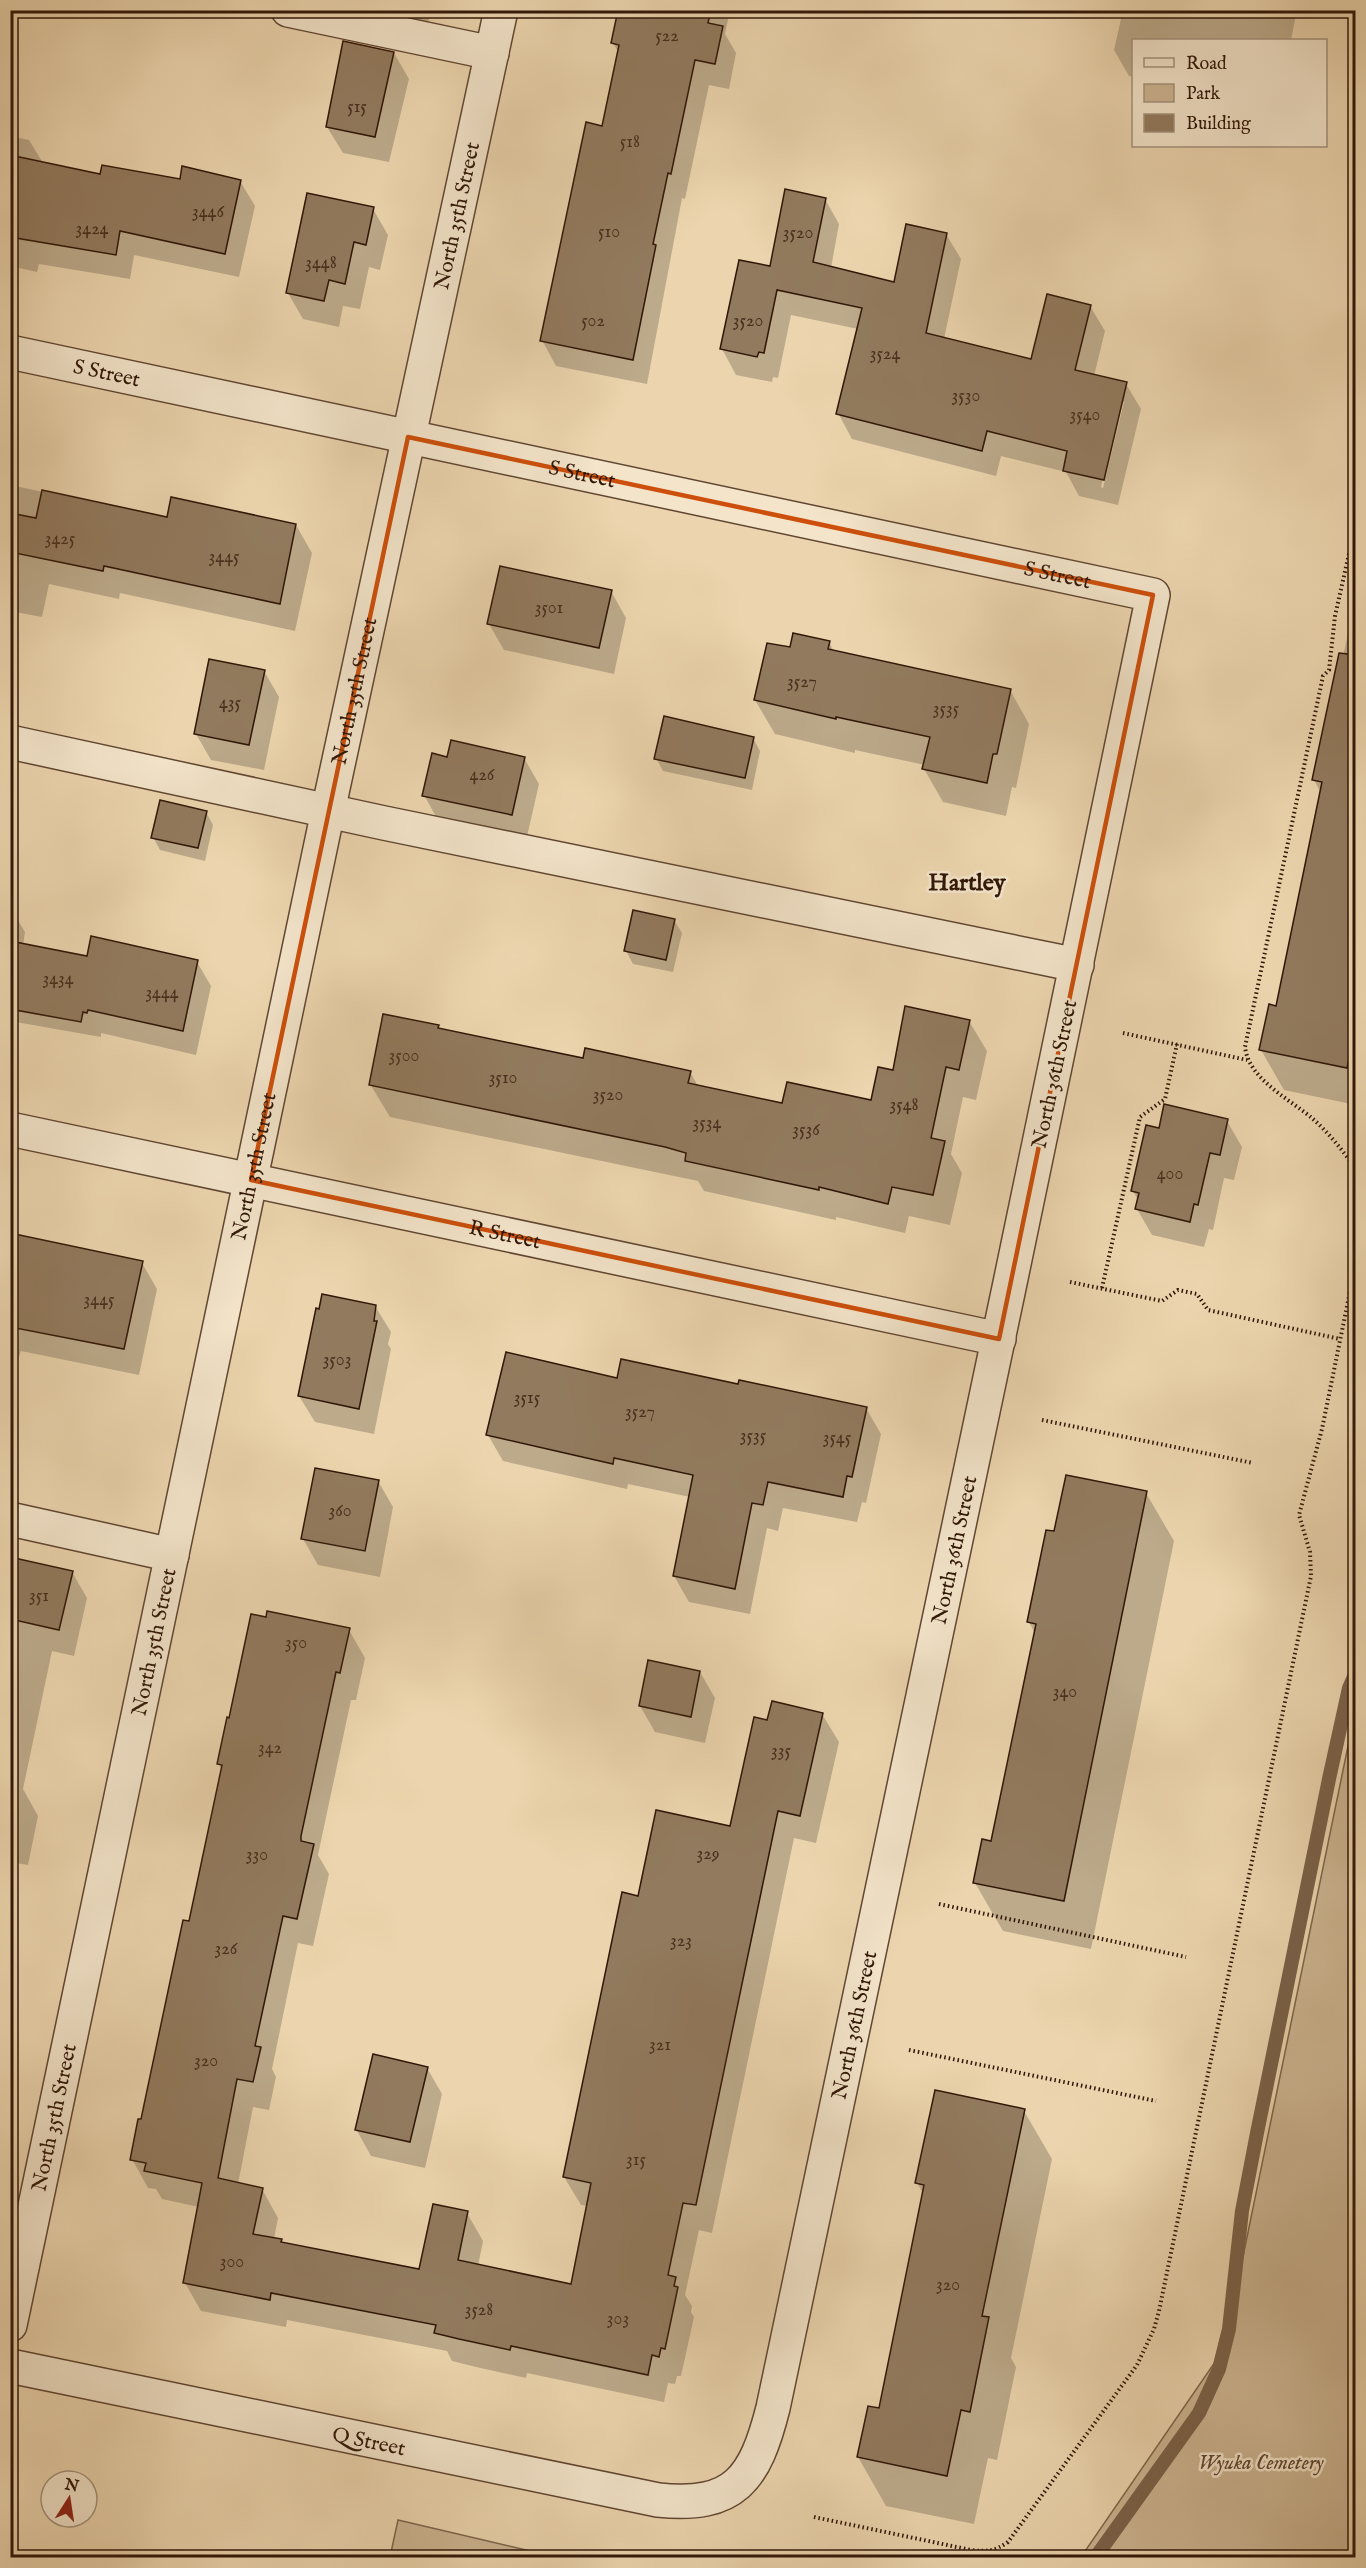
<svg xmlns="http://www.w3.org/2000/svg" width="1366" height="2568" font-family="'IM FELL English',serif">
<rect width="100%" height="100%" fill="#ecd5ae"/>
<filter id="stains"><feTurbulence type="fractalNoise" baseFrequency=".00333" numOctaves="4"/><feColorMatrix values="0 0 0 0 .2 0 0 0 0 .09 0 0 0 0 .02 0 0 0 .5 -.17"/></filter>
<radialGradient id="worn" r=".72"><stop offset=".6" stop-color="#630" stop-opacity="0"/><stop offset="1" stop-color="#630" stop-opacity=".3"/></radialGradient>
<g fill="#ccb592" stroke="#7e664d" stroke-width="1.5">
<polygon points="1355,1712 1355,2557 1081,2557 1224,2349"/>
<polygon points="398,2520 556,2557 390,2557"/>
</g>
<g fill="#0003" fill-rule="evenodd">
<polygon points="357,10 431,10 424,42"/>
<polygon points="619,10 730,10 725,34 736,53 729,89 709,85 685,199 682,198 647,384 556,366 542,340 603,128 619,53 613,43"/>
<polygon points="1123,10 1297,10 1291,40 1134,40 1134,77 1129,76 1114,50"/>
<polygon points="394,53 409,79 389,162 343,153 327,127"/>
<polygon points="10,136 29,140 43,163 101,176 181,181 240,181 255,206 239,277 134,255 130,279 39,264 37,272 10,266"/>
<path d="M825,199L839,224L831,268L895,284L946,234L961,259L944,339L1032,360L1090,306L1105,331L1094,376L1126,384L1141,409L1118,505L1079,496L1066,472L1001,456L996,476L852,439L838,413L858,329L791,315L778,378L773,377L772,382L736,375L722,349L771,268ZM1121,402H1124L1103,488L1101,487Z"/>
<polygon points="373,209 388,235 380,270 369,267 360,309 343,306 339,327 303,319 288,293"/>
<polygon points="10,485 169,518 296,525 312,553 295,631 120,593 119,599 49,584 42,617 10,611"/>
<polygon points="611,591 626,618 614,674 504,650 489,624"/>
<polygon points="1356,594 1356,1105 1284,1090 1261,1050 1278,1008 1321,793 1314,780 1337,687"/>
<polygon points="829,642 834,652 1010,690 1029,724 1016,788 1012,787 1006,816 943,802 924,769 925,765 855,750 855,753 775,734 755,700 791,649"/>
<polygon points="264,671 279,697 264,770 211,760 196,734"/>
<polygon points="753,738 760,751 752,790 663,771 656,758"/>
<polygon points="524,758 539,784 526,841 439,822 424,795 448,759"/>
<polygon points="206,812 213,825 205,861 160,850 153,837"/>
<polygon points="10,907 25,932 23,945 88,958 197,962 211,986 196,1055 101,1033 101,1037 10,1021"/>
<polygon points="674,920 682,933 673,972 633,964 626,951"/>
<polygon points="969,1021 987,1051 976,1100 963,1097 951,1154 962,1173 950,1225 909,1216 905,1233 836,1217 836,1220 704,1191 698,1181 390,1117 370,1084 438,1026 440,1030 584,1059 690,1072 698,1086 783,1104 872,1101 894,1071"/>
<polygon points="1227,1121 1242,1147 1234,1180 1224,1178 1213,1230 1209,1229 1204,1247 1152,1235 1137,1209 1139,1202 1133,1191 1160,1130"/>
<polygon points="10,1232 14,1236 142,1263 157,1289 139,1375 21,1351 19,1357 10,1355"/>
<polygon points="375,1306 391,1332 388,1344 391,1349 374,1434 315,1422 299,1396"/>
<polygon points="618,1380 739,1386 866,1408 881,1434 866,1503 862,1502 857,1522 783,1508 778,1531 767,1528 750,1614 689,1602 674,1576 690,1497 628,1484 627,1489 503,1461 488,1435"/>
<polygon points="378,1481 393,1507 380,1577 318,1565 303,1539"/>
<polygon points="1146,1493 1174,1541 1091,1949 1003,1931 975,1883 993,1843 1035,1634 1029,1622 1055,1533"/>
<polygon points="10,1559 72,1572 87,1598 74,1656 52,1651 23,1789 38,1816 28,1865 16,1863 10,1891"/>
<polygon points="349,1630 365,1658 356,1700 351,1700 318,1855 329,1874 313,1946 298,1943 272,2069 276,2077 269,2110 253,2107 238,2184 262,2189 278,2218 274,2239 281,2241 283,2244 420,2271 467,2213 483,2241 478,2266 572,2286 588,2206 581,2205 564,2177 639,1898 731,1828 769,1722 822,1714 839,1742 816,1843 794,1838 712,2233 699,2230 685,2295 692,2306 691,2312 694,2317 681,2376 677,2376 675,2384 668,2383 664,2402 527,2373 526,2378 476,2367 452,2361 447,2351 287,2320 286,2327 201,2311 185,2283 199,2207 162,2199 156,2189 148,2188 132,2159 190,1923 222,1770 219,1764"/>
<polygon points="700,1672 715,1698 705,1743 655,1732 640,1706"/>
<polygon points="427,2068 442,2094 425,2168 371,2156 356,2129"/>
<polygon points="1024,2111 1052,2159 1011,2358 1016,2367 997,2460 988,2458 974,2524 886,2506 858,2457 880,2410 924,2195 917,2183"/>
</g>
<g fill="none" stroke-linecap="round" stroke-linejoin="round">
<polyline stroke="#7b624a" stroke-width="14" points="1095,2558 1199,2413 1219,2369 1229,2329 1242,2211 1257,2133 1329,1779 1349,1688 1356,1672"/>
</g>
<g fill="#927a5e" stroke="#311708" stroke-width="1.5">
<polygon points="618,10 711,10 708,23 723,26 715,64 695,60 671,174 668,173 653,244 656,245 633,360 540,341 586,122 602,126 619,45 611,43"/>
<polygon points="343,41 394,52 375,137 326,127"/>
<polygon points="10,155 100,174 102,165 180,179 182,166 241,180 225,254 120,231 116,255 10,237"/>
<polygon points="785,189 826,198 813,262 894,282 906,224 947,233 926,333 1031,359 1047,294 1091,305 1075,370 1127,382 1104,480 1063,471 1067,451 987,431 982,451 836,414 862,308 777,290 764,353 759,352 757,357 720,349 739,260 770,266"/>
<polygon points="307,193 374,207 366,245 354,242 345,284 329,280 324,301 286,293"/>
<polygon points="42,490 167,517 171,497 296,524 280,604 104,566 103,571 10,552 10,513 36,518"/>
<polygon points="500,566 612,590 599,648 487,624"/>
<polygon points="793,633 830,641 828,649 1011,689 997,754 993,754 987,783 922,769 930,737 836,717 836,719 754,700 767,643 790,647"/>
<polygon points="1339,653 1356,655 1356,1026 1347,1068 1259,1050 1269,1004 1276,1006 1322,782 1312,780"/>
<polygon points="209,659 265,670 249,745 194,734"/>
<polygon points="664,716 754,737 745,778 654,759"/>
<polygon points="451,740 525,757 512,815 422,796 432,753 447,757"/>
<polygon points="160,800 207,811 198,848 151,838"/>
<polygon points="633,910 675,919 666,960 624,951"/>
<polygon points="91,936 198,960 183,1031 88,1010 87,1013 83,1012 81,1022 10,1009 10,941 87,956"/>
<polygon points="905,1006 970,1020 959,1070 946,1067 931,1138 945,1141 933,1195 892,1187 888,1204 819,1187 819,1190 685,1161 686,1153 665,1147 369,1085 383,1014 439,1025 438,1028 583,1058 585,1048 691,1071 688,1083 782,1103 787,1082 871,1100 878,1067 893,1070"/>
<polygon points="1164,1104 1228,1119 1220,1155 1210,1153 1198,1205 1194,1204 1190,1222 1135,1209 1139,1193 1131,1191 1146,1125 1159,1128"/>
<polygon points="10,1233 143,1261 124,1349 10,1327"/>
<polygon points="322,1294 376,1305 374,1321 377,1321 359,1409 298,1396 316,1308 319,1309"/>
<polygon points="506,1352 617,1378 621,1359 738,1384 739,1380 867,1407 852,1477 847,1476 843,1497 768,1482 763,1505 752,1503 735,1589 673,1576 693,1475 614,1458 613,1464 486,1435"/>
<polygon points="315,1468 379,1480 365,1551 301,1539"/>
<polygon points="1066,1475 1147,1491 1064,1901 973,1883 982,1839 991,1841 1036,1624 1027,1622 1046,1530 1054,1531"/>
<polygon points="10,1557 73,1571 59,1630 10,1619"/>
<polygon points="267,1611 350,1628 340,1673 336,1672 301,1836 301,1841 314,1844 297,1919 283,1916 255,2046 261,2047 253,2082 237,2079 218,2178 263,2188 253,2234 282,2239 281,2242 419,2269 433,2204 468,2211 458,2260 571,2284 591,2183 563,2177 622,1892 638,1896 656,1810 730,1826 754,1717 767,1720 772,1701 823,1713 800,1816 778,1811 696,2205 683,2203 668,2275 676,2277 674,2286 678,2287 665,2349 661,2348 659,2357 652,2355 648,2375 511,2346 510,2350 459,2339 434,2333 436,2325 271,2293 270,2300 183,2283 202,2183 144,2171 146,2163 130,2160 138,2119 141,2119 183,1920 189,1921 222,1765 217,1764 227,1717 229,1718 251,1614 266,1617"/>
<polygon points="648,1660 700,1671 691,1717 639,1706"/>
<polygon points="373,2054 428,2067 410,2142 355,2130"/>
<polygon points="935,2090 1025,2109 982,2316 989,2317 970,2412 961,2410 947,2476 857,2457 868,2406 879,2408 924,2185 915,2183"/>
</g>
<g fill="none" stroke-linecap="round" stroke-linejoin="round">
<defs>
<g id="minor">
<polyline points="288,10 492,53"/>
<path id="s1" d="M10,352L1153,595L1010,1283L773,2408C755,2479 735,2508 658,2500L10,2366"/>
<polyline points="10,742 384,823 1077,965"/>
<path id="s2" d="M10,1129L999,1339"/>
<polyline points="10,1519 172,1555"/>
<path id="s3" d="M10,2325L328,811L501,10"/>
</g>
</defs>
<use href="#minor" stroke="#604632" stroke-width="36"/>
<g stroke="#311708" stroke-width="4" stroke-dasharray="1.5 3" stroke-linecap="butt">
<path d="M1356,523L1335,616L1329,670L1323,676L1245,1047C1249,1080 1290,1099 1313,1119C1329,1133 1343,1151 1356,1169"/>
<polyline points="1123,1033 1247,1060"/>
<polyline points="1070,1282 1162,1301 1178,1290 1197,1294 1208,1310 1340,1339"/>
<polyline points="1102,1288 1140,1117 1165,1099 1177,1044"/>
<polyline points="1042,1420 1253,1463"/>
<polyline points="939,1904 1186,1957"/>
<polyline points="909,2050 1156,2101"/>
<path d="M814,2517L971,2550C987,2552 995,2551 1008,2542L1137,2365L1154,2329L1159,2311L1311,1576L1310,1552L1299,1515L1322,1429L1356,1262"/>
</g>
<use href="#minor" stroke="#f3e4ca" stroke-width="33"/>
</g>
<path fill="none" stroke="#cd4f0b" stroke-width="4.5" stroke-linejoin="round" d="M408,437L1153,595L999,1339L251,1180Z"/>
<g text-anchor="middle" stroke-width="5" stroke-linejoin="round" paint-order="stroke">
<g font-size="18" fill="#49301e">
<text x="667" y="41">522</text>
<text x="357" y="112">515</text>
<text x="630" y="147">518</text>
<text x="208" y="217">3446</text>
<text x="92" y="234">3424</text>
<text x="609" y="237">510</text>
<text x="798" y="238">3520</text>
<text x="321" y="268">3448</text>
<text x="593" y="326">502</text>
<text x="748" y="326">3520</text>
<text x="885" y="359">3524</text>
<text x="966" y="401">3530</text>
<text x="1085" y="420">3540</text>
<text x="60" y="544">3425</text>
<text x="224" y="562">3445</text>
<text x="549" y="613">3501</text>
<text x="802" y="687">3527</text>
<text x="230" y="708">435</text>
<text x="946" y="714">3535</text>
<text x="482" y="780">426</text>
<text x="58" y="984">3434</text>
<text x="162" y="998">3444</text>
<text x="404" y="1061">3500</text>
<text x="503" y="1083">3510</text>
<text x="608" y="1100">3520</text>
<text x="904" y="1110">3548</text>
<text x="707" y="1128">3534</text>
<text x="806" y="1135">3536</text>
<text x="1170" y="1179">400</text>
<text x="99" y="1305">3445</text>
<text x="337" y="1365">3503</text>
<text x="527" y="1403">3515</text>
<text x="640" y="1417">3527</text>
<text x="753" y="1441">3535</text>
<text x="837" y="1443">3545</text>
<text x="340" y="1516">360</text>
<text x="39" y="1601">351</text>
<text x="296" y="1648">350</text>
<text x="1065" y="1697">340</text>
<text x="270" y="1753">342</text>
<text x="781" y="1756">335</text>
<text x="708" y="1859">329</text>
<text x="257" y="1860">330</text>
<text x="681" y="1946">323</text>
<text x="226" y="1954">326</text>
<text x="660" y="2050">321</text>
<text x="206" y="2066">320</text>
<text x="636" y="2165">315</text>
<text x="232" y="2267">300</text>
<text x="948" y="2290">320</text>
<text x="479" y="2315">3528</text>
<text x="618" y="2324">303</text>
</g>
<g font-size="21" fill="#311708" stroke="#f3e4ca">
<text dy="7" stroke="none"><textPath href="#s3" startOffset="2156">North 35th Street</textPath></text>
<text dy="7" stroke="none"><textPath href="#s1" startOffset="99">S Street</textPath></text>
<text dy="7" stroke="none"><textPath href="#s1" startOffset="585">S Street</textPath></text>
<text dy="7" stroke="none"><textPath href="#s1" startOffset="1071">S Street</textPath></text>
<text dy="7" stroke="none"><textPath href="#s3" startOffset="1670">North 35th Street</textPath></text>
<text transform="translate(1054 1074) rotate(-78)" y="7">North 36th Street</text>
<text dy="7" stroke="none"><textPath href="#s3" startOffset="1184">North 35th Street</textPath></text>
<text dy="7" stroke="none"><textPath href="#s2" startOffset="506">R Street</textPath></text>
<text transform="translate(954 1550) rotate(-78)" y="7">North 36th Street</text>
<text dy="7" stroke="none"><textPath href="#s3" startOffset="698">North 35th Street</textPath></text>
<text transform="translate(854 2025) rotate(-78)" y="7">North 36th Street</text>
<text dy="7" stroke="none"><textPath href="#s3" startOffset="212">North 35th Street</textPath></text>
<text transform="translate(369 2441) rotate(12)" y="7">Q Street</text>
</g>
<g font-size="21" font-style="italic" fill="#604631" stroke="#f3e4ca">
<text x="1261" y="2469">Wyuka Cemetery</text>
</g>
<g font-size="24" font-weight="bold" fill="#311708" stroke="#f3e4ca">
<text x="967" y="890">Hartley</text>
</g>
</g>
<rect width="1366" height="2568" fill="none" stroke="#ecd5ae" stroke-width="36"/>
<rect x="12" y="12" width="1342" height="2544" fill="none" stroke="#311708" stroke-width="3"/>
<rect x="18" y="18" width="1330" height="2532" fill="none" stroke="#311708" stroke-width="1.5"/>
<rect x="1132" y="39" width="195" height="108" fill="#f3e4ca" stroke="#a5927c" stroke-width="1.5"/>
<rect x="1144" y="58" width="30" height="9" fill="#f3e4ca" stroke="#a5927c" stroke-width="1.5"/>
<text x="1186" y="69" font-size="18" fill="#311708">Road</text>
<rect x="1144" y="84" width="30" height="18" fill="#ccb592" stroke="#a5927c" stroke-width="1.5"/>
<text x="1186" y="99" font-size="18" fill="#311708">Park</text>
<rect x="1144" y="114" width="30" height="18" fill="#927a5e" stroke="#a5927c" stroke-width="1.5"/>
<text x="1186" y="129" font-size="18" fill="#311708">Building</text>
<g transform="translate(69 2499) rotate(12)"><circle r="28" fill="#f3e4ca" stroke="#a5927c" stroke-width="1.5"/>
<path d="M0-4.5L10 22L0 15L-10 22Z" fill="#8f2418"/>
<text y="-9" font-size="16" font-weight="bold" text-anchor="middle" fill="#311708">N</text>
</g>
<rect width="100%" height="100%" filter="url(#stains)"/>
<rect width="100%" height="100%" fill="url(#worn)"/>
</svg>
